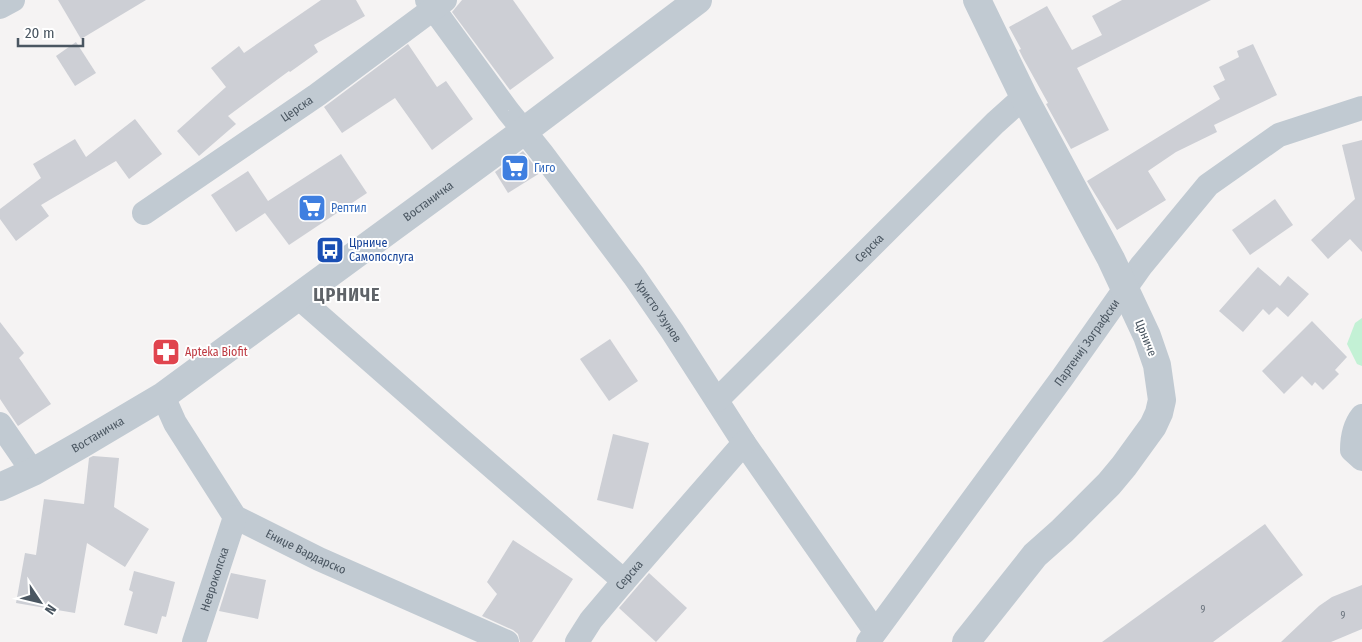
<svg xmlns="http://www.w3.org/2000/svg" width="1362" height="642" font-family="'Fira Sans Condensed',sans-serif">
<rect width="100%" height="100%" fill="#f5f3f3"/>
<polygon fill="#c3f1d5" points="1362,318 1362,366 1357,364 1347,344 1355,323"/>
<g fill="#cdcfd5">
<polygon points="58,0 146,0 81,39"/>
<polygon points="321,0 356,0 365,16 314,45 318,52 290,72 289,71 228,116 236,124 199,156 177,131 226,87 211,68 239,46 244,53"/>
<polygon points="462,0 513,0 554,58 510,90 452,12"/>
<polygon points="1122,0 1211,0 1077,68 1109,130 1071,149 1046,104 1048,103 1023,58 1019,50 1021,49 1009,27 1047,6 1072,50 1102,35 1092,16"/>
<polygon points="76,42 96,73 75,86 56,56"/>
<polygon points="408,44 437,87 446,81 473,119 432,150 395,98 342,133 324,107"/>
<polygon points="1253,44 1277,95 1214,125 1217,132 1176,152 1148,171 1166,200 1117,230 1087,181 1220,99 1213,86 1225,80 1219,67 1239,57 1237,51"/>
<polygon points="135,119 162,154 129,179 116,161 41,205 49,216 16,241 0,219 0,209 41,178 33,164 75,139 86,157"/>
<polygon points="1362,140 1362,252 1350,239 1328,259 1311,240 1355,199 1342,145"/>
<polygon points="523,151 540,173 508,193 495,172"/>
<polygon points="341,154 367,193 289,245 265,213 236,232 211,195 248,171 268,201"/>
<polygon points="1275,199 1293,225 1250,255 1232,230"/>
<polygon points="1258,267 1280,286 1288,276 1309,294 1288,317 1277,307 1269,315 1263,309 1243,332 1219,311"/>
<polygon points="1312,321 1347,357 1335,370 1339,374 1323,390 1315,382 1312,386 1302,376 1284,394 1262,371"/>
<polygon points="0,322 24,353 19,358 51,404 18,426 0,399"/>
<polygon points="610,339 638,381 609,401 580,359"/>
<polygon points="613,434 649,443 633,509 597,500"/>
<polygon points="93,456 119,458 114,507 149,529 125,567 87,543 75,613 16,603 25,553 36,555 44,499 84,504 89,458"/>
<polygon points="1265,524 1303,575 1213,642 1102,642"/>
<polygon points="513,540 573,579 532,642 520,642 518,634 513,630 482,616 497,594 487,582"/>
<polygon points="134,571 175,582 166,617 162,616 157,634 124,625 133,592 129,590"/>
<polygon points="231,573 266,580 258,619 219,611"/>
<polygon points="649,573 687,608 656,642 619,608"/>
<polygon points="1362,585 1362,629 1331,642 1281,642 1319,606 1332,597"/>
</g>
<g fill="none" stroke-linecap="round" stroke-linejoin="round">
<g stroke="#c1cad2" stroke-width="24">
<path id="s1" d="M427,0L508,111L541,152L634,276L672,331L744,443L875,631"/>
<polyline points="0,7 13,0"/>
<path id="s2" d="M144,213L317,95L445,0"/>
<polyline points="298,297 453,433 624,581"/>
<path id="s3" d="M163,396L175,423L235,517L319,559L507,642"/>
<path id="s4" d="M717,400L995,123L1024,97"/>
<path d="M1362,416C1354,426 1352,438 1352,450L1362,459"/>
<polyline points="0,424 33,472"/>
<path id="s5" d="M194,642L235,517"/>
<path id="s6" d="M577,642L591,620L624,581L744,443"/>
<path id="s7" d="M868,642L1062,378L1141,266L1208,185L1279,135L1362,108"/>
</g>
<g stroke="#c1cad2" stroke-width="28">
<path id="s8" d="M0,487L33,472L82,444L163,396L524,131L698,0"/>
<polyline points="966,642 1035,555 1062,531 1109,484 1124,466 1153,426 1159,413 1162,400 1157,365 1147,336 1111,259 1024,97 977,0"/>
</g>
</g>
<defs>
<symbol id="supermarket-square" viewBox="-11 -11 22 22"><rect x="-9" y="-9" width="18" height="18" rx="4" fill="#3f7fe0" stroke="#fff"/><path d="M-6-5.5h2.5l.6 2H6L4.5 2H-2.5L-4.4-4H-6ZM-1.5 3.2a1.3 1.3 0 1 0 .1 0ZM3 3.2a1.3 1.3 0 1 0 .1 0Z" fill="#fff"/></symbol>
<symbol id="bus-square" viewBox="-11 -11 22 22"><rect x="-9" y="-9" width="18" height="18" rx="4" fill="#1a4fb4" stroke="#fff"/><path d="M-5-6H5V4H4V6H2V4H-2V6H-4V4H-5ZM-3.5-4V0h7V-4ZM-3.5 1.2v1.5H-2V1.2ZM2 1.2v1.5H3.5V1.2Z" fill="#fff"/></symbol>
<symbol id="pharmacy-square" viewBox="-11 -11 22 22"><rect x="-9" y="-9" width="18" height="18" rx="4" fill="#e0444e" stroke="#fff"/><path d="M-2-6h4v4h4v4h-4v4h-4v-4h-4v-4h4Z" fill="#fff"/></symbol>
</defs>
<g fill-rule="evenodd">
<use href="#supermarket-square" x="499" y="152" width="32" height="32"/>
<use href="#supermarket-square" x="296" y="192" width="32" height="32"/>
<use href="#bus-square" x="314" y="234" width="32" height="32"/>
<use href="#pharmacy-square" x="150" y="336" width="32" height="32"/>
</g>
<g text-anchor="middle" stroke-width="4" stroke-linejoin="round" paint-order="stroke">
<g font-size="10" fill="#6b747e">
<text x="1203" y="613">9</text>
<text x="1343" y="619">9</text>
</g>
<g font-size="12" fill="#4a5661" stroke="#fff">
<text dy="4" stroke="none"><textPath href="#s2" startOffset="185">Церска</textPath></text>
<text dy="4" stroke="none"><textPath href="#s8" startOffset="516">Востаничка</textPath></text>
<text dy="4" stroke="none"><textPath href="#s4" startOffset="215">Серска</textPath></text>
<text dy="4" stroke="none"><textPath href="#s1" startOffset="388">Христо Узунов</textPath></text>
<text transform="translate(1146 338) rotate(68)" y="4">Црниче</text>
<text dy="4" stroke="none"><textPath href="#s7" startOffset="371">Партениј Зографски</textPath></text>
<text dy="4" stroke="none"><textPath href="#s8" startOffset="111">Востаничка</textPath></text>
<text dy="4" stroke="none"><textPath href="#s3" startOffset="220">Ениџе Вардарско</textPath></text>
<text dy="4" stroke="none"><textPath href="#s6" startOffset="85">Серска</textPath></text>
<text dy="4" stroke="none"><textPath href="#s5" startOffset="66">Неврокопска</textPath></text>
</g>
<g font-size="12" fill="#366cbe" stroke="#fff" text-anchor="start">
<text x="534" y="172">Гиго</text>
<text x="331" y="212">Рептил</text>
</g>
<g font-size="12" fill="#164399" stroke="#fff" text-anchor="start">
<text x="349" y="247">Црниче<tspan x="349" dy="14">Самопослуга</tspan></text>
</g>
<g font-size="12" fill="#be3a42" stroke="#fff" text-anchor="start">
<text x="185" y="356">Apteka Biofit</text>
</g>
<g font-size="18" font-weight="bold" letter-spacing="1" fill="#5f6368" stroke="#fff">
<text x="347" y="301">ЦРНИЧЕ</text>
</g>
</g>
<g transform="translate(40 602) rotate(125)" stroke="#ffffff" stroke-width="4" paint-order="stroke">
<path d="M0-4L9 19L0 12L-9 19Z" fill="#4a5661"/>
<text y="-8" font-size="14" font-weight="bold" text-anchor="middle" fill="#4a5661">N</text>
</g>
<path d="M18 38v8h65v-8" fill="none" stroke="#4a5661" stroke-width="2.5"/>
<text x="25" y="38" font-size="15" fill="#4a5661" stroke="#ffffff" stroke-width="4" paint-order="stroke">20 m</text>
</svg>
